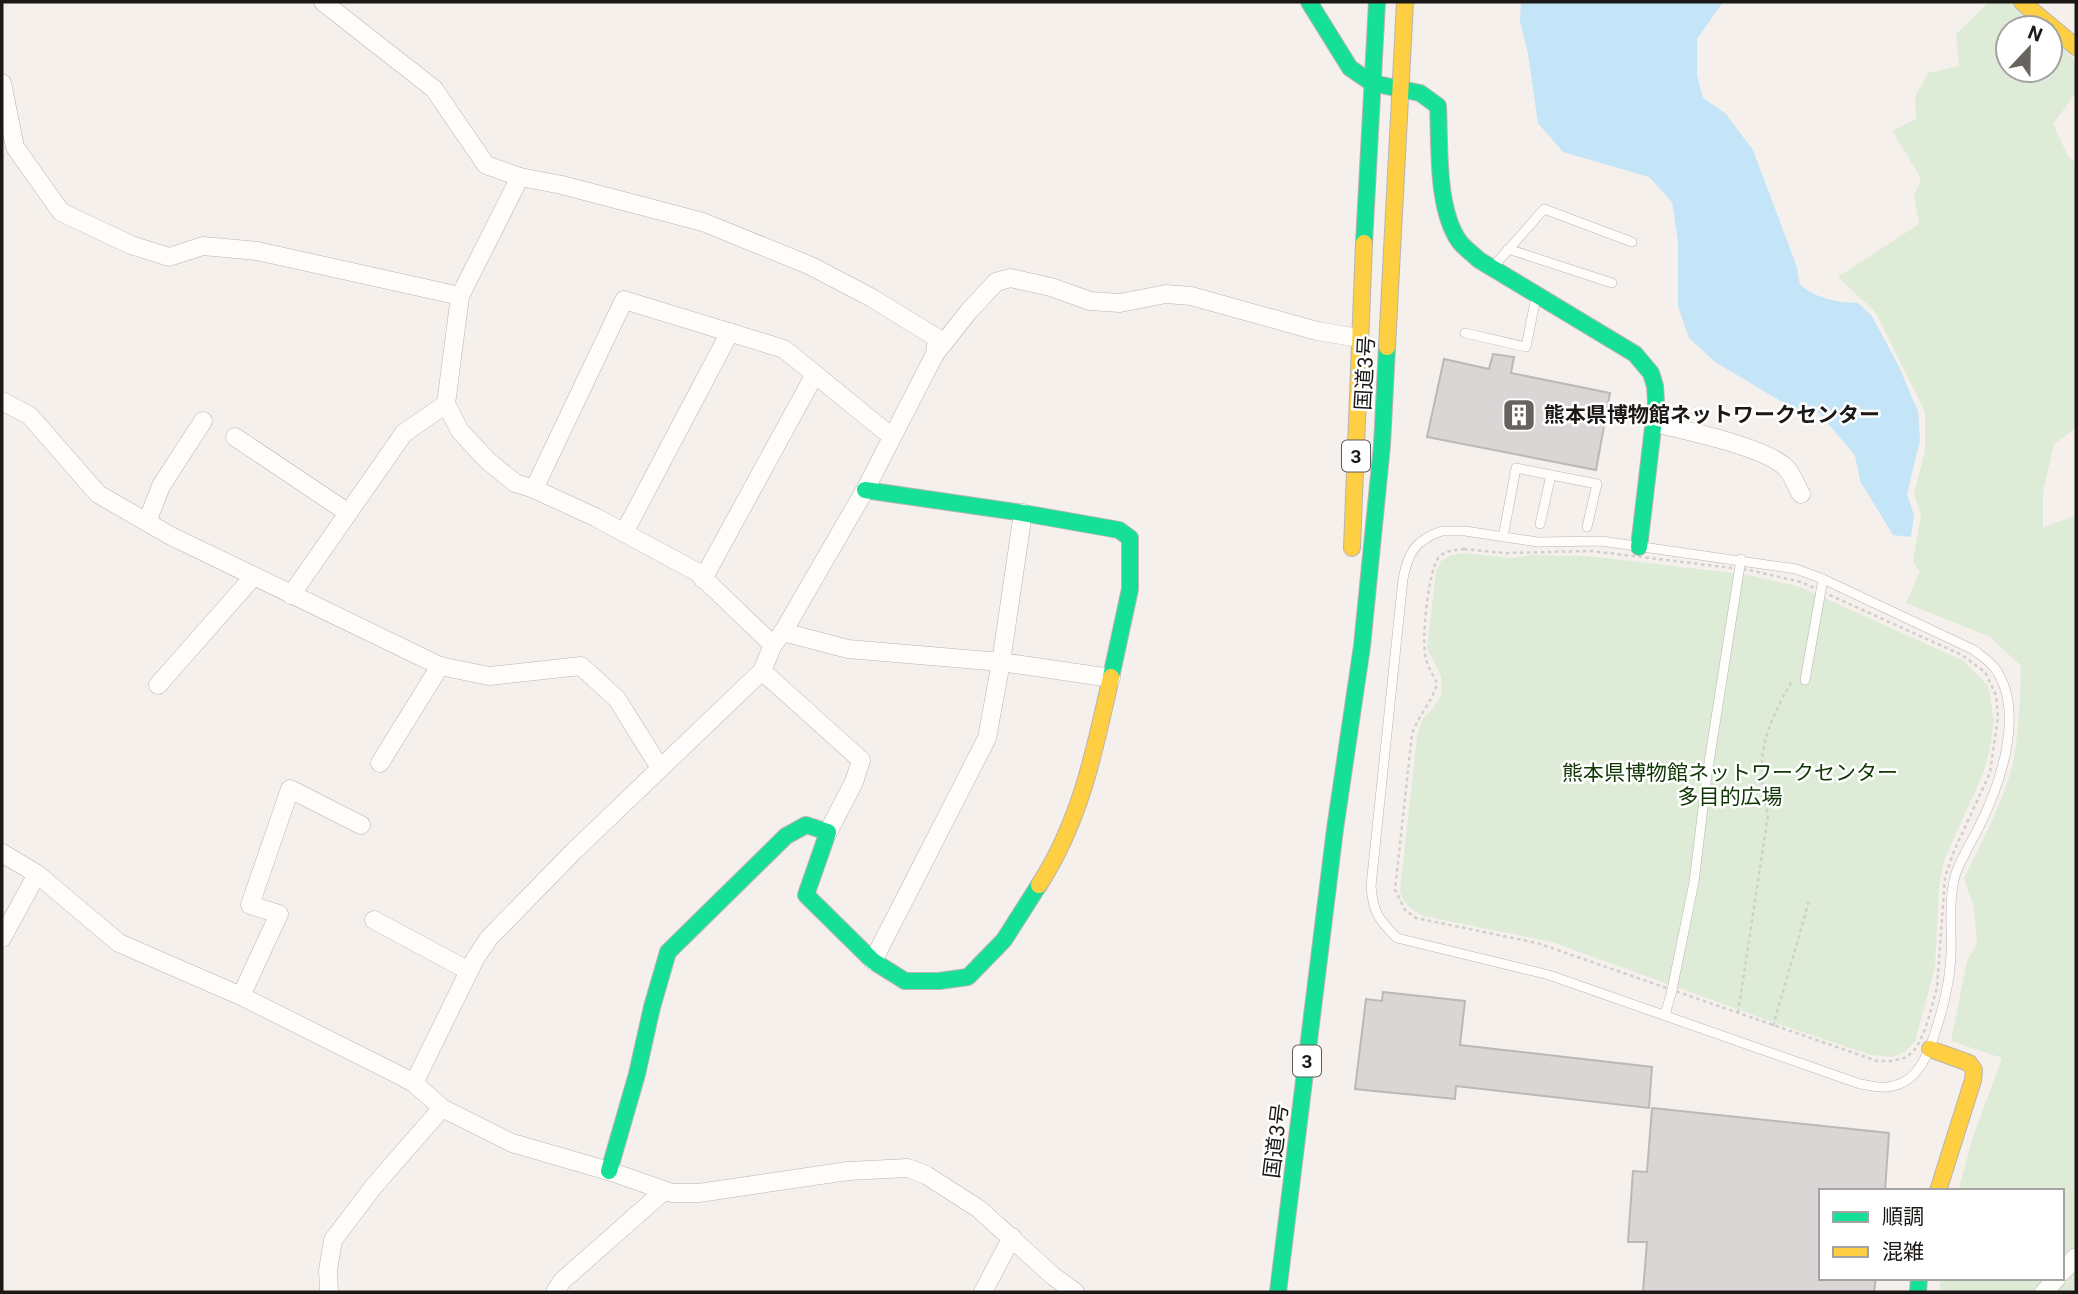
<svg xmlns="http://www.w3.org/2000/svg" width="2078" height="1294" font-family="Roboto,'Noto Sans JP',sans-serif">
<rect width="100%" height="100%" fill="#f5f0ec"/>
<g fill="#deecd7">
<path d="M1989,2H2011L2043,28H2008V70H2050V35L2076,62V93L2053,124L2068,156L2076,163V428L2054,444L2043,492V528L2076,515V1292H1939L1941,1278H2062V1191H1958L1973,1137L2002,1058L1951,1041L1967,961L1977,944L1974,908L1964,878C1981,844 1999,810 2010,774C2019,745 2020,696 2021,666L1990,637L1906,603L1920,572L1913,561L1921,515L1914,494L1925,451V412L1876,313L1838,277L1919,224L1914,197L1921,178L1892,131L1916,119L1915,97L1928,73L1959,66L1956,34Z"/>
<path d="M1466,553L1511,558L1532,555L1589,556L1749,575L1800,587L1962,660L1988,685L1994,722L1990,748L1983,774L1945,858L1939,886L1935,967L1915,1042L1905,1052L1892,1057L1871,1055L1767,1020L1552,942L1423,916C1411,909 1404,905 1400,891L1417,736L1422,720L1433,708L1442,693L1441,676L1427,648L1436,572L1441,561L1451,555Z"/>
</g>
<path fill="#c4e4f7" d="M1521,2H1723L1697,39V75L1703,98L1725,113L1753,150L1797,267L1800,285C1818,299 1835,302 1858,303L1872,316L1899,367L1918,411L1920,440L1907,494L1914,515L1911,537L1893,535L1860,481L1855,455L1817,411H1797L1715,362L1689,338L1678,306V242L1672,202L1649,177L1563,152L1538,123L1528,54L1520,22Z"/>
<g fill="#d9d6d5" stroke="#bcb8b8" stroke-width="2">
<polygon points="1493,354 1514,357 1511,373 1610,393 1596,470 1427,437 1444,359 1489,369"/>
<polygon points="1383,992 1465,1001 1460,1045 1652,1067 1649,1108 1456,1086 1455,1099 1355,1089 1366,999 1382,1001"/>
<polygon points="1652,1108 1889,1133 1885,1191 1821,1191 1821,1278 1876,1278 1874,1292 1643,1292 1647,1242 1628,1242 1633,1171 1647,1172"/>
</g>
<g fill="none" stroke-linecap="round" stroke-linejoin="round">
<defs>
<g id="lane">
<polyline points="1508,249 1612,283"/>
<polyline points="1493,267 1544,209 1632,242"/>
<polyline points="1465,333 1526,347 1536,297"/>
<polyline points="1540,524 1551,475"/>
<path d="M1442,531H1465L1538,542L1601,541L1796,569L1823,579L1974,650C1980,655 1989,661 1994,667C2026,710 2001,782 1980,825C1972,841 1962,857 1956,873C1948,898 1952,927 1951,953C1950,983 1943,1008 1934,1036C1926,1060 1915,1085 1886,1087C1878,1088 1868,1085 1860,1084L1549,975L1397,938C1378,919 1373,912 1371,886L1403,579C1408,553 1415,540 1442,531Z"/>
<polyline points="1503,537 1516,468 1597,484 1587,527"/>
<polyline points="1805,680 1823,579"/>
<polyline points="1665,1015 1672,990 1694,882 1707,775 1741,559"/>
</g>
<g id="street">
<polyline points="323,2 434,89 486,165 520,177 562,185 703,222 811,266 872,298 937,338 935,354"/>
<polyline points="2,83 15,147 61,212 131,245 169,257 203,246 257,251 460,296"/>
<polyline points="520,177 460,296 446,404 460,431 487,460 515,483 534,489 595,517 697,572 773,645"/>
<polyline points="2,401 30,416 98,494 171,536 440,666 489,676 581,666 617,699 660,768"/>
<path d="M1655,423C1686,431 1761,446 1784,466C1792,472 1796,486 1801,494"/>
<polyline points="235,437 347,512"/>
<polyline points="534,489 624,300 784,349 892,437"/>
<polyline points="147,522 161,486 203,421"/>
<polyline points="624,533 730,332"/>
<polyline points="703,579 815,374"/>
<polyline points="291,595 404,433 446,404"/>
<polyline points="783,632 848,649 1001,662 1111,678"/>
<polyline points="762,671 861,760 854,782 828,832"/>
<polyline points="158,685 254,576"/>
<polyline points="380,763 440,666"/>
<polyline points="2,853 37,874 119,943 241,996 391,1071 414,1083 442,1108 512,1143 609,1171 672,1193 699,1193 848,1171 908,1168 926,1175 979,1209 1053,1276 1075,1292"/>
<polyline points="374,920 469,971"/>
<polyline points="2,938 37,874"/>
<polyline points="873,961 987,738 1001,662 1023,513"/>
<polyline points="241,996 279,914 250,905 290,789 361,825"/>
<polyline points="414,1083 475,959 489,938 573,852 762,671 773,645 783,632 865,490 935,354 969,311 996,282 1010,278 1051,287 1090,301 1120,303 1166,294 1191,296 1317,331 1359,338"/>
<polyline points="2062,1272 2076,1257"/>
<polyline points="329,1292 328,1270 333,1240 374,1186 442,1108"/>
<polyline points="555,1292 562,1281 664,1191"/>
<polyline points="983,1292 1012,1237"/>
<polyline points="2044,1292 2057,1278"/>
</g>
<g id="fast">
<path d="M1309,2L1350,68L1372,83L1420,93L1438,106C1440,145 1436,208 1459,241C1464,248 1473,254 1479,260L1635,354L1651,373L1655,386L1656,402L1639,547"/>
<polyline points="1364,243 1377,2"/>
<polyline points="865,490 1023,513 1119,530 1130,538 1130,589 1111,677"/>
<polyline points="609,1171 637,1074 652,1007 668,952 786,836 806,825 828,832 806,895 873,961 905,981 939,981 968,977 1004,940 1039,885"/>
<polyline points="1278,1292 1335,829 1362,646 1382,445 1387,347"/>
<polyline points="1918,1292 1919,1278"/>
</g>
<g id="slow">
<polyline points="2022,2 2076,47"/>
<polyline points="1387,347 1405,2"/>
<polyline points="1352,548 1364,243"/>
<path d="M1039,885C1080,822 1095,750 1111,677"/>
<polyline points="1930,1049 1969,1063 1974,1070 1973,1080 1938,1191"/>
</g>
</defs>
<use href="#lane" stroke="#b8b4b1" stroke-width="10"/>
<use href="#street" stroke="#b8b4b1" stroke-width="19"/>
<use href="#fast" stroke="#b8b4b1" stroke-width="18"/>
<use href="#slow" stroke="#b8b4b1" stroke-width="18"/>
<g stroke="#d0cece" stroke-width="2.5" stroke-dasharray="3.5 3.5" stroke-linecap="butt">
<path d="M1464,549L1504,553L1591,551L1749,570L1801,582L1962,655L1985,672L1996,695L1998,717L1990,773L1954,851L1945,877L1937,988L1926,1027L1917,1047L1907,1057L1893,1061H1877L1537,943L1416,918L1405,910L1395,890L1412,734C1418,716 1432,702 1437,684C1434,676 1428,668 1426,659C1421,643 1428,569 1439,557C1446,550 1454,550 1464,549Z"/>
<path d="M1738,1013L1768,815C1753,760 1765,728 1792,681"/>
<polyline points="1773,1026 1809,901"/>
</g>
<use href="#lane" stroke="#fefdfc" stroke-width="9"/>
<use href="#street" stroke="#fefdfc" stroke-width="18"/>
<use href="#fast" stroke="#16e098" stroke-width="16"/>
<use href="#slow" stroke="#ffcf43" stroke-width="16"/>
</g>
<defs>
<symbol id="building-square" viewBox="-11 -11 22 22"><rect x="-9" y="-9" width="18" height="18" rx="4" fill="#676460" stroke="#fff"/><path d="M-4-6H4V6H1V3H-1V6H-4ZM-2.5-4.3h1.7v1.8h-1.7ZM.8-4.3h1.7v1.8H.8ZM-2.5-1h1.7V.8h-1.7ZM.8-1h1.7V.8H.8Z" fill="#fff"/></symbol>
</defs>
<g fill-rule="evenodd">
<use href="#building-square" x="1500" y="396" width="38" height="38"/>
</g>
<g text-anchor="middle" stroke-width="5" stroke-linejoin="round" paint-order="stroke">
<g fill="#fff" stroke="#5f5d5b" stroke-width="2">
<rect x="1342" y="440.5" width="28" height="31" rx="5"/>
<rect x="1293" y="1045.5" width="28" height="31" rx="5"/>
</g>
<g font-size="19" font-weight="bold" fill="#1b1815">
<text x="1356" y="463">3</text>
<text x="1307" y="1068">3</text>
</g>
<g font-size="21" fill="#1b1815" stroke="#fff">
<text transform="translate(1365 373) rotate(-87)" y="7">国道3号</text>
<text transform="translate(1276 1141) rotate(-83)" y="7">国道3号</text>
</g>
<g font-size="21" font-weight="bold" fill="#1b1815" stroke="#fff" text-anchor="start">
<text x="1544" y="422">熊本県博物館ネットワークセンター</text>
</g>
<g font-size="21" fill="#0f3603" stroke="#fff">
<text x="1730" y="780">熊本県博物館ネットワークセンター<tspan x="1730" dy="24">多目的広場</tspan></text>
</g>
</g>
<rect width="2078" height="1294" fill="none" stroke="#1b1815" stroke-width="7"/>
<rect x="1819" y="1189" width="245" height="91" fill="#ffffff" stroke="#a4a3a1" stroke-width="2"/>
<rect x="1833" y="1212" width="35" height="10" fill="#16e098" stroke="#a4a3a1" stroke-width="2"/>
<text x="1882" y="1224" font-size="21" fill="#1b1815">順調</text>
<rect x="1833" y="1247" width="35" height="10" fill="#ffcf43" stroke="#a4a3a1" stroke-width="2"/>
<text x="1882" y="1259" font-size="21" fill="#1b1815">混雑</text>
<g transform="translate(2029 49) rotate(22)"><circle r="33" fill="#ffffff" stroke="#a4a3a1" stroke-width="2"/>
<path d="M0-5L12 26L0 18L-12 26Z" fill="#676460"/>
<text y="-10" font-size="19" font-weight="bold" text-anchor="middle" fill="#1b1815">N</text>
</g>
</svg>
